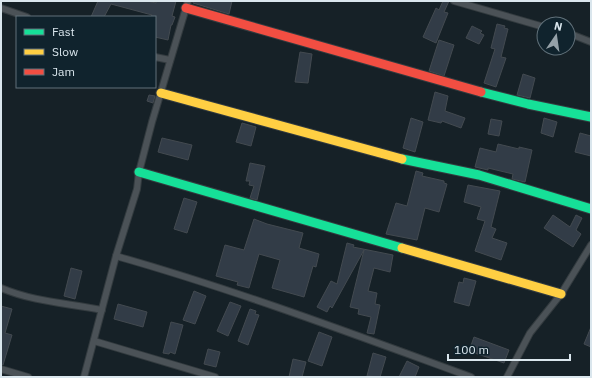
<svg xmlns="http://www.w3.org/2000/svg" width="592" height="378" font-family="'IBM Plex Sans',sans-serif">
<rect width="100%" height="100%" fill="#162127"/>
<g fill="#323c47" stroke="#434a50">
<polygon points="98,1 147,1 156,3 156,1 176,1 172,16 175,17 172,25 171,25 168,40 155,37 155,17 151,17 152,15 111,4 104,17 91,17"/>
<polygon points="193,1 232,1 229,14 193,3"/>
<polygon points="443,1 449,1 444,12 448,13 436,43 423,37 436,8 439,10"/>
<polygon points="497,24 505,26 504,28 508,29 501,57 506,58 496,87 484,83 495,49 491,48"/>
<polygon points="472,26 482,31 480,33 484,35 479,44 466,38"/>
<polygon points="439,40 454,45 444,76 429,71"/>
<polygon points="300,52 312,54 308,83 295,82"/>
<polygon points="523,74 535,78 530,98 517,95"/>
<polygon points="435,92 448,96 445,111 465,118 461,128 442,121 441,123 428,120"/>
<polygon points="149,95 155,96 153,103 147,101"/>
<polygon points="411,118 423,122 415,152 403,148"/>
<polygon points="544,118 557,122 553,137 541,133"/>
<polygon points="491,119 502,121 499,136 488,134"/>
<polygon points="242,123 256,127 251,146 236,142"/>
<polygon points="580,133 591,136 591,156 575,152"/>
<polygon points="162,138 192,145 188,160 158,152"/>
<polygon points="498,144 519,149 519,147 532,150 525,182 512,179 513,174 488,168 488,170 475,167 480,148 496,152"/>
<polygon points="250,163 265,166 257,200 250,198 254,186 249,185 250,181 246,181"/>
<polygon points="416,171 423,173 422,176 444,181 444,183 447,184 439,212 425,208 417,240 386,234 396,203 407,206"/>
<polygon points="468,185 500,191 491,227 496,229 492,238 507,243 501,260 475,251 485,221 477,219 481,207 464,202"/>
<polygon points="184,198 197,202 187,233 174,229"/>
<polygon points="553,215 570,227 576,215 582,218 576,230 581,234 573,247 544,228"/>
<polygon points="254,219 267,224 303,233 299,248 319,254 316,267 313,266 304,297 272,288 280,260 259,254 249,288 237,285 238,282 216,276 225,245 244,250"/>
<polygon points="347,243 354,245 353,247 393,255 390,272 374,268 368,291 377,293 375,304 380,305 374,334 367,333 371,317 358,314 359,309 350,307 364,250 332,308 330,306 327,312 317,307 331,281 337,284"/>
<polygon points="71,268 82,271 75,299 64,296"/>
<polygon points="464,278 476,281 469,306 454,302 459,282 463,283"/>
<polygon points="194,291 206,296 195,324 183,320"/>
<polygon points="230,302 241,306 228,336 217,331"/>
<polygon points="118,304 147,312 143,327 114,319"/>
<polygon points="1,306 12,309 5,333 12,335 3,365 1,365"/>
<polygon points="250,309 256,311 255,314 259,315 248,345 238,341"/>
<polygon points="171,322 183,325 175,354 170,352 169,354 163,353"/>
<polygon points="591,327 591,347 584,344"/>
<polygon points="319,332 332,337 322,366 308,361"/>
<polygon points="474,337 509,350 504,363 469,351"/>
<polygon points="208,349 220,352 216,367 204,364"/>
<polygon points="373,353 386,357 380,377 367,376"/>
<polygon points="293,359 306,362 302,377 289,377"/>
<polygon points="407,361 419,367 415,377 399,377"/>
</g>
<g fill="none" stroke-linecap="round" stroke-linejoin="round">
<defs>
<g id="street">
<polyline points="454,1 544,27"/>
<polyline points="1,8 27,17"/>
<polyline points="568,33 591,42"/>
<polyline points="155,57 170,60"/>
<path d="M116,256C236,290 353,334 471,377"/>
<path d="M1,288C34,302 67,303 102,310"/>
<polyline points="94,341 215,377"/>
<polyline points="1,369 28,377"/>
<polyline points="84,377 116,256 137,189 139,172 152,122 188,1"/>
<polyline points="507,377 530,333 561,294 591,245"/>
</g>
<g id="fast">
<polyline points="481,92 528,104 591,117"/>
<polyline points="402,159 479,175 591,209"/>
<polyline points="139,172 402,248"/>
</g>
<g id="slow">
<polyline points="161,93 402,159"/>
<polyline points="402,248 561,294"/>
</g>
<polyline id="jam" points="186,8 481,92"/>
</defs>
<use href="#street" stroke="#333b3f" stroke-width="8"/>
<use href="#fast" stroke="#333b3f" stroke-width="11"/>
<use href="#slow" stroke="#333b3f" stroke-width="11"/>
<use href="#jam" stroke="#333b3f" stroke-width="11"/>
<use href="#street" stroke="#4b5257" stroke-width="6"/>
<use href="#fast" stroke="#16e098" stroke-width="9"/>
<use href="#slow" stroke="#ffcf43" stroke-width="9"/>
<use href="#jam" stroke="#f24e42" stroke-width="9"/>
</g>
<rect width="592" height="378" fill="none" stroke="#dae6ed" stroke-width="4"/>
<rect x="16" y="16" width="140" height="72" fill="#10232d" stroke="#61717a"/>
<rect x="24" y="29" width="20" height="6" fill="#16e098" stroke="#61717a"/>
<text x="52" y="36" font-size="12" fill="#dae6ed">Fast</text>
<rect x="24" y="49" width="20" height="6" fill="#ffcf43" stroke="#61717a"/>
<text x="52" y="56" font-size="12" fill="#dae6ed">Slow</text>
<rect x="24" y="69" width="20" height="6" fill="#f24e42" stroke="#61717a"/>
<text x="52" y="76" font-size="12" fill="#dae6ed">Jam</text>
<g transform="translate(556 36) rotate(13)"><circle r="19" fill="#10232d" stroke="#61717a"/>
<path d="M0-3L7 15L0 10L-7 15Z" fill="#95a1a8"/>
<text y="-6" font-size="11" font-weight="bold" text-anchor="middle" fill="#dae6ed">N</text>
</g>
<path d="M448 354v6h122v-6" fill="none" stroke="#dae6ed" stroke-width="2"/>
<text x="454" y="354" font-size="12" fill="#dae6ed" stroke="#10232d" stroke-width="3" paint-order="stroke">100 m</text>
</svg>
